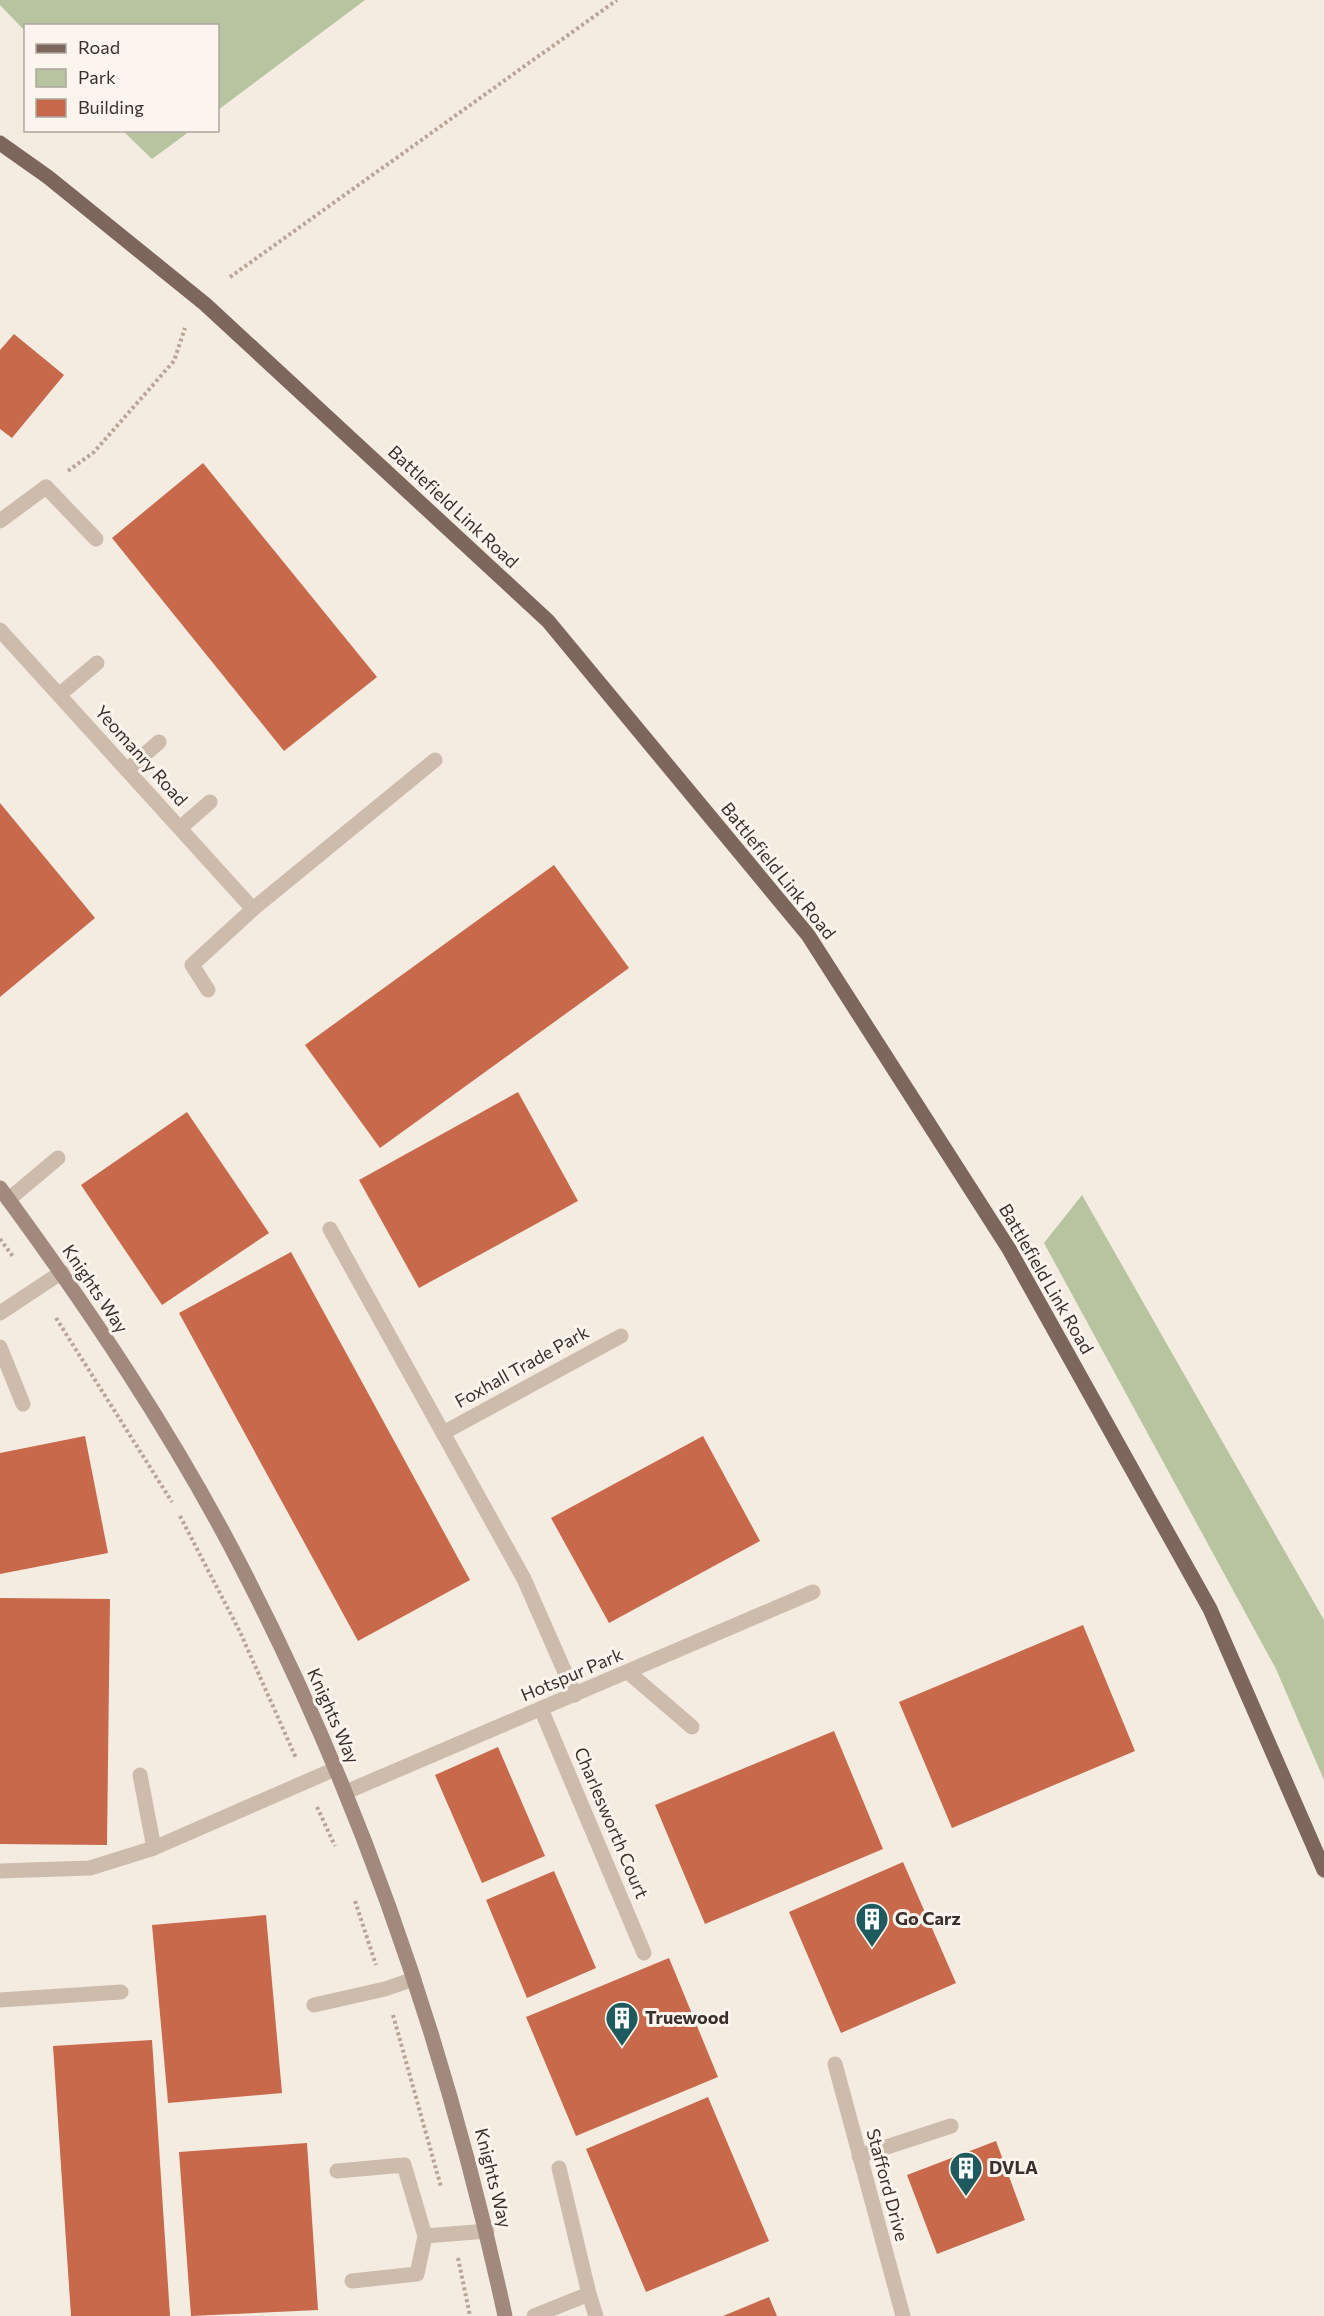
<svg xmlns="http://www.w3.org/2000/svg" width="1324" height="2316" font-family="Commissioner,sans-serif">
<rect width="100%" height="100%" fill="#f4ebe1"/>
<g fill="#b8c4a0">
<polygon points="0,0 365,0 218,110 218,26 26,26 25,31 0,5"/>
<polygon points="123,131 190,131 152,159"/>
<polygon points="1082,1195 1324,1620 1324,1780 1276,1669 1044,1243"/>
</g>
<g fill="#c8694b">
<polygon points="14,334 64,375 12,438 0,429 0,350"/>
<polygon points="203,463 377,677 284,751 112,538"/>
<polygon points="0,803 95,918 0,997"/>
<polygon points="554,865 629,968 380,1148 305,1045"/>
<polygon points="518,1092 578,1201 419,1288 359,1180"/>
<polygon points="187,1112 269,1233 162,1305 81,1185"/>
<polygon points="291,1252 470,1580 358,1641 179,1313"/>
<polygon points="85,1436 108,1553 0,1574 0,1453"/>
<polygon points="703,1436 760,1541 609,1623 551,1518"/>
<polygon points="0,1598 110,1599 107,1845 0,1844"/>
<polygon points="1083,1625 1135,1751 952,1828 899,1702"/>
<polygon points="834,1731 883,1849 705,1924 655,1805"/>
<polygon points="498,1747 545,1856 482,1883 435,1775"/>
<polygon points="903,1862 956,1983 841,2033 789,1912"/>
<polygon points="554,1871 596,1968 527,1998 486,1900"/>
<polygon points="266,1915 282,2093 168,2103 152,1925"/>
<polygon points="669,1958 718,2077 576,2136 526,2017"/>
<polygon points="152,2040 170,2316 71,2316 53,2046"/>
<polygon points="708,2097 769,2241 646,2292 586,2149"/>
<polygon points="996,2141 1025,2220 937,2254 907,2175"/>
<polygon points="307,2143 318,2310 191,2316 179,2152"/>
<polygon points="769,2297 777,2316 723,2316"/>
</g>
<g fill="none" stroke-linecap="round" stroke-linejoin="round">
<g stroke="#b9a596" stroke-width="4" stroke-dasharray="3 3" stroke-linecap="butt">
<polyline points="230,277 617,0"/>
<polyline points="68,471 94,452 174,361 185,328"/>
<polyline points="0,1239 14,1258"/>
<polyline points="56,1318 172,1502"/>
<polyline points="180,1516 240,1632 296,1758"/>
<polyline points="317,1807 335,1846"/>
<polyline points="355,1901 376,1965"/>
<polyline points="393,2015 441,2187"/>
<polyline points="458,2258 470,2316"/>
</g>
<g stroke="#cdbbac" stroke-width="15">
<polyline points="46,487 96,539"/>
<polyline points="59,695 97,663"/>
<polyline points="127,770 159,742"/>
<polyline points="180,828 210,802"/>
<polyline points="208,990 192,965 253,909 435,760"/>
<polyline points="8,1200 58,1158"/>
<polyline points="330,1229 524,1579 575,1695"/>
<polyline points="0,1347 23,1404"/>
<polyline points="443,1433 621,1336"/>
<polyline points="628,1672 692,1727"/>
<polyline points="541,1709 644,1953"/>
<polyline points="140,1775 154,1848"/>
<polyline points="0,1871 90,1868 154,1848 335,1769"/>
<polyline points="0,2000 121,1992"/>
<polyline points="314,2005 385,1989 414,1979"/>
<polyline points="859,2156 951,2126"/>
<polyline points="559,2168 589,2294"/>
<polyline points="337,2171 404,2165 425,2236 417,2274 352,2281"/>
<polyline points="425,2236 487,2231"/>
<polyline points="534,2316 589,2294 596,2316"/>
</g>
<g stroke="#cdbbac" stroke-width="15">
<polyline points="0,521 46,487"/>
<polyline points="0,630 253,909"/>
<polyline points="0,1313 62,1272"/>
<polyline points="346,1792 813,1592"/>
<polyline points="835,2064 903,2316"/>
</g>
<path stroke="#a18a7d" stroke-width="15" d="M0,1188C89,1309 173,1434 242,1568C364,1804 449,2057 505,2316"/>
<polyline stroke="#7d675c" stroke-width="15" points="0,143 48,177 205,304 548,621 808,935 1009,1249 1210,1609 1324,1870"/>
</g>
<defs>
<symbol id="building-pin" viewBox="-11 -11 22 30"><path d="M0 17L-7.5 6A9.5 9.5 0 1 1 7.5 6Z" fill="#1f5a5e" stroke="#fbf5ee"/><path d="M-4-6H4V6H1V3H-1V6H-4ZM-2.5-4.3h1.7v1.8h-1.7ZM.8-4.3h1.7v1.8H.8ZM-2.5-1h1.7V.8h-1.7ZM.8-1h1.7V.8H.8Z" fill="#fff"/></symbol>
</defs>
<g fill-rule="evenodd">
<use href="#building-pin" x="853" y="1900" width="38" height="52"/>
<use href="#building-pin" x="603" y="1999" width="38" height="52"/>
<use href="#building-pin" x="947" y="2149" width="38" height="52"/>
</g>
<g text-anchor="middle" stroke-width="6" stroke-linejoin="round" paint-order="stroke">
<g font-size="18" fill="#3b302b" stroke="#fbf5ee">
<text transform="translate(453 507) rotate(43)" y="6">Battlefield Link Road</text>
<text transform="translate(141 756) rotate(48)" y="6">Yeomanry Road</text>
<text transform="translate(778 871) rotate(51)" y="6">Battlefield Link Road</text>
<text transform="translate(1046 1279) rotate(60)" y="6">Battlefield Link Road</text>
<text transform="translate(95 1289) rotate(56)" y="6">Knights Way</text>
<text transform="translate(522 1367) rotate(-29)" y="6">Foxhall Trade Park</text>
<text transform="translate(572 1675) rotate(-23)" y="6">Hotspur Park</text>
<text transform="translate(333 1716) rotate(66)" y="6">Knights Way</text>
<text transform="translate(611 1823) rotate(67)" y="6">Charlesworth Court</text>
<text transform="translate(493 2178) rotate(76)" y="6">Knights Way</text>
<text transform="translate(887 2185) rotate(75)" y="6">Stafford Drive</text>
</g>
<g font-size="18" font-weight="bold" fill="#3b302b" stroke="#fbf5ee" text-anchor="start">
<text x="895" y="1925">Go Carz</text>
<text x="645" y="2024">Truewood</text>
<text x="989" y="2174">DVLA</text>
</g>
</g>
<rect x="24" y="24" width="195" height="108" fill="#fbf5ee" stroke="#aea6a0" stroke-width="1.5"/>
<rect x="36" y="44" width="30" height="9" fill="#7d675c" stroke="#aea6a0" stroke-width="1.5"/>
<text x="78" y="54" font-size="18" fill="#3b302b">Road</text>
<rect x="36" y="69" width="30" height="18" fill="#b8c4a0" stroke="#aea6a0" stroke-width="1.5"/>
<text x="78" y="84" font-size="18" fill="#3b302b">Park</text>
<rect x="36" y="99" width="30" height="18" fill="#c8694b" stroke="#aea6a0" stroke-width="1.5"/>
<text x="78" y="114" font-size="18" fill="#3b302b">Building</text>
</svg>
